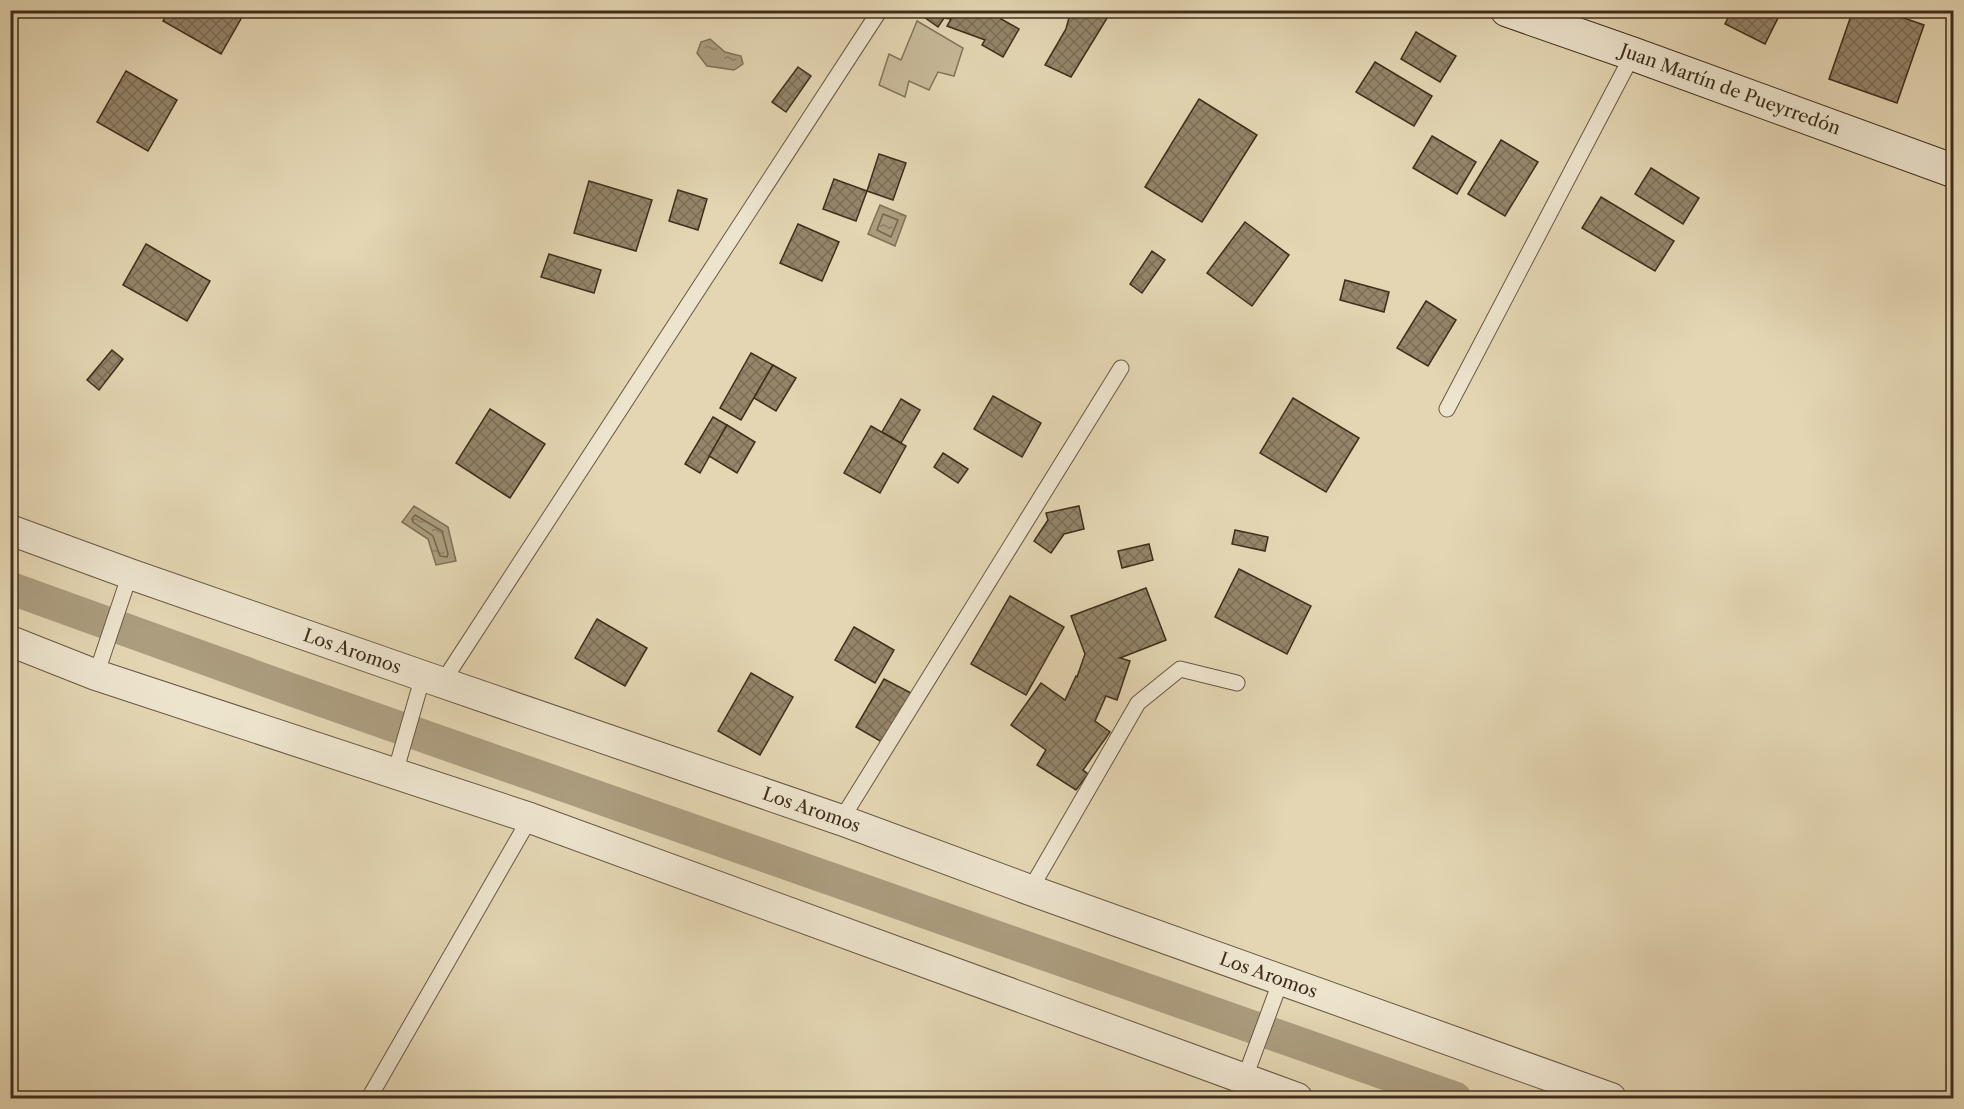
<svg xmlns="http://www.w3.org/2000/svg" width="1964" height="1109" font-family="'Libre Caslon Text',serif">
<defs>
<pattern id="water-ripples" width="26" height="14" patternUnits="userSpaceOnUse" patternTransform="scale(1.5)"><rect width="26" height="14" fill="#ac9d7f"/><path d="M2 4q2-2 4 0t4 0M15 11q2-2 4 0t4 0" fill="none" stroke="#8d8067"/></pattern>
<pattern id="building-cross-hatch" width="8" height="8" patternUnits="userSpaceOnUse" patternTransform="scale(1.5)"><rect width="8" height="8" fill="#95856a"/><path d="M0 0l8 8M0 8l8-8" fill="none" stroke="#7b6d56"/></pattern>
</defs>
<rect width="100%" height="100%" fill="#e4d6b3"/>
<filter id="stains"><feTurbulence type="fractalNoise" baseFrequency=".00333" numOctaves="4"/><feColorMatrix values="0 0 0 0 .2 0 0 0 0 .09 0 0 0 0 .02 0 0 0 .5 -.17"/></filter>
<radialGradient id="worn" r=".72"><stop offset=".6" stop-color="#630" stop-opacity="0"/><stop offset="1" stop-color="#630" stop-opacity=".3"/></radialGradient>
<polygon fill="#c8b999" stroke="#84745a" stroke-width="1.5" points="917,21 963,48 954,76 938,72 929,90 909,81 905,97 879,85 889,54 901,60"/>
<g fill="url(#water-ripples)" stroke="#817157" stroke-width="1.5">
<polygon points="710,39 725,52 741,56 743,64 734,70 707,66 697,53 701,42"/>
<polygon points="880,205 906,216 895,246 868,234"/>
<polygon points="414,506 448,527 456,561 436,565 428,539 402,522"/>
</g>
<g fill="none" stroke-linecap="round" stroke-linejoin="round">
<g stroke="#76664d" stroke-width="1.5">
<polygon points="883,214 898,220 891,237 877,230"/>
<polygon points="415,515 442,531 448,554 447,557 440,556 433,536 413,522 412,519"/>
</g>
<polyline stroke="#ac9d7f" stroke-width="33" points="10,588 295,691 1455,1098"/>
</g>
<g fill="url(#building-cross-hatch)" stroke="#402e1b" stroke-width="1.5">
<polygon points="169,10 246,10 221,54 163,21"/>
<polygon points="927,10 1007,10 1001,19 1019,29 1003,57 982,45 985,40 947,26 951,19 944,18 938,27 924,17"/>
<polygon points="1071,10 1112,10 1071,77 1045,65 1066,29"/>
<polygon points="1732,10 1782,10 1765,44 1725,24"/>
<polygon points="1853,10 1881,10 1924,25 1897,103 1829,79"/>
<polygon points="1416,32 1456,56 1440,82 1401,59"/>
<polygon points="1375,62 1432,96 1414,126 1356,92"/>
<polygon points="798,67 811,76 786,112 772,102"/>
<polygon points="126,71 177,100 148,151 97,122"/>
<polygon points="1199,99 1257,135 1202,222 1145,187"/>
<polygon points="1432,136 1476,162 1457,194 1413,168"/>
<polygon points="1501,140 1538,162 1505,216 1468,194"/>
<polygon points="879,154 906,163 893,200 867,191"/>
<polygon points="1651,168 1699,198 1683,224 1635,194"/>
<polygon points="834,179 867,191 856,221 823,209"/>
<polygon points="589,181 652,200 636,251 574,233"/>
<polygon points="678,190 707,199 698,230 669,221"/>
<polygon points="1601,197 1674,241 1655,271 1582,228"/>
<polygon points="1245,222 1289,255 1252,306 1207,273"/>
<polygon points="798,224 839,242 822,281 780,263"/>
<polygon points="146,244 210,281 187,321 123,285"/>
<polygon points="1152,251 1165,260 1142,293 1130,284"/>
<polygon points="549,254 601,270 594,293 541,277"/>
<polygon points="1345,280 1389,292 1384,312 1340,300"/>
<polygon points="1426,301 1456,320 1428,366 1397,348"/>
<polygon points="112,350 123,359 99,390 87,380"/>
<polygon points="751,353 773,365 741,420 720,408"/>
<polygon points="773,365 796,378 776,411 754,398"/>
<polygon points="993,396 1041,423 1022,457 974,429"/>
<polygon points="1293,398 1359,438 1326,492 1260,453"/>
<polygon points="901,399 920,410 901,443 882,432"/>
<polygon points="490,409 545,444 510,498 456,463"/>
<polygon points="713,417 727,425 700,473 685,464"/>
<polygon points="727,425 755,442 737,473 709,456"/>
<polygon points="871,426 906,446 880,493 844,473"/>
<polygon points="943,453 968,469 958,483 934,467"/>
<polygon points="1079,506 1084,529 1064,534 1051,553 1034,541 1048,520 1046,513"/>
<polygon points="1235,530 1268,537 1265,551 1232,544"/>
<polygon points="1149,544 1153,560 1122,568 1118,551"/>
<polygon points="1239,569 1311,606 1287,654 1215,617"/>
<polygon points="1146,588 1166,640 1120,658 1130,661 1117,700 1106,696 1095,721 1110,732 1083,770 1088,774 1076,790 1037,765 1046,750 1011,725 1041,683 1065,700 1076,676 1077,677 1085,654 1071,616"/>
<polygon points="1010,596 1064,627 1026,695 971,664"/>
<polygon points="597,619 647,648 625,686 575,658"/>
<polygon points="854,627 894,650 875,683 835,660"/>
<polygon points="751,673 793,697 760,755 718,731"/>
<polygon points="884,679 915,695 887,745 856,727"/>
</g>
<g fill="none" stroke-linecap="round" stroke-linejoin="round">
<defs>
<g id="lane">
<polyline points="1447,409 1633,54"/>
<polyline points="96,675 130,574"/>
<polyline points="442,683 880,10"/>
<polyline points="395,773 423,676"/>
<polyline points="841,820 1121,368"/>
<polyline points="1030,890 1138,703 1180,669 1237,683"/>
<polyline points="1244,1080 1281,980"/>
<polyline points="369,1098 530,818"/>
</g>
<g id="street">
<path id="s1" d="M10,530L130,574L423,676L841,820L1030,890L1611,1098"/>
<polyline points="10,641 96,675 530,818 1297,1098"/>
</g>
<g id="secondary">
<path id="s2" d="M1507,10L1633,54L1954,171"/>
</g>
</defs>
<use href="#lane" stroke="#695841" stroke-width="17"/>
<use href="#street" stroke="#695841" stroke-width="32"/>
<use href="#secondary" stroke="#402e1b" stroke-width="35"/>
<use href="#lane" stroke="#ede4ce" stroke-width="15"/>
<use href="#street" stroke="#ede4ce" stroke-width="30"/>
<use href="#secondary" stroke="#ede4ce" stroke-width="33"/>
</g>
<g text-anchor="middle" stroke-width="5" stroke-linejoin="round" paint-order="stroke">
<g font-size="18" fill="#402e1b" stroke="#ede4ce">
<text dy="6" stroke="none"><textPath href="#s2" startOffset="237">Juan Martín de Pueyrredón</textPath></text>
<text dy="6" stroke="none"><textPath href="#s1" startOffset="363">Los Aromos</textPath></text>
<text dy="6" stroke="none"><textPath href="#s1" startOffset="849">Los Aromos</textPath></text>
<text dy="6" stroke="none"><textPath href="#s1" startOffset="1335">Los Aromos</textPath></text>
</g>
</g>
<rect width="1964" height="1109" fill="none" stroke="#e4d6b3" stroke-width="36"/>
<rect x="12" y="12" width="1940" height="1085" fill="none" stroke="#402e1b" stroke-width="3"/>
<rect x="18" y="18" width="1928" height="1073" fill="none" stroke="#402e1b" stroke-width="1.5"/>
<rect width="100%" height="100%" filter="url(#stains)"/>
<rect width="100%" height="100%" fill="url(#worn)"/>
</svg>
